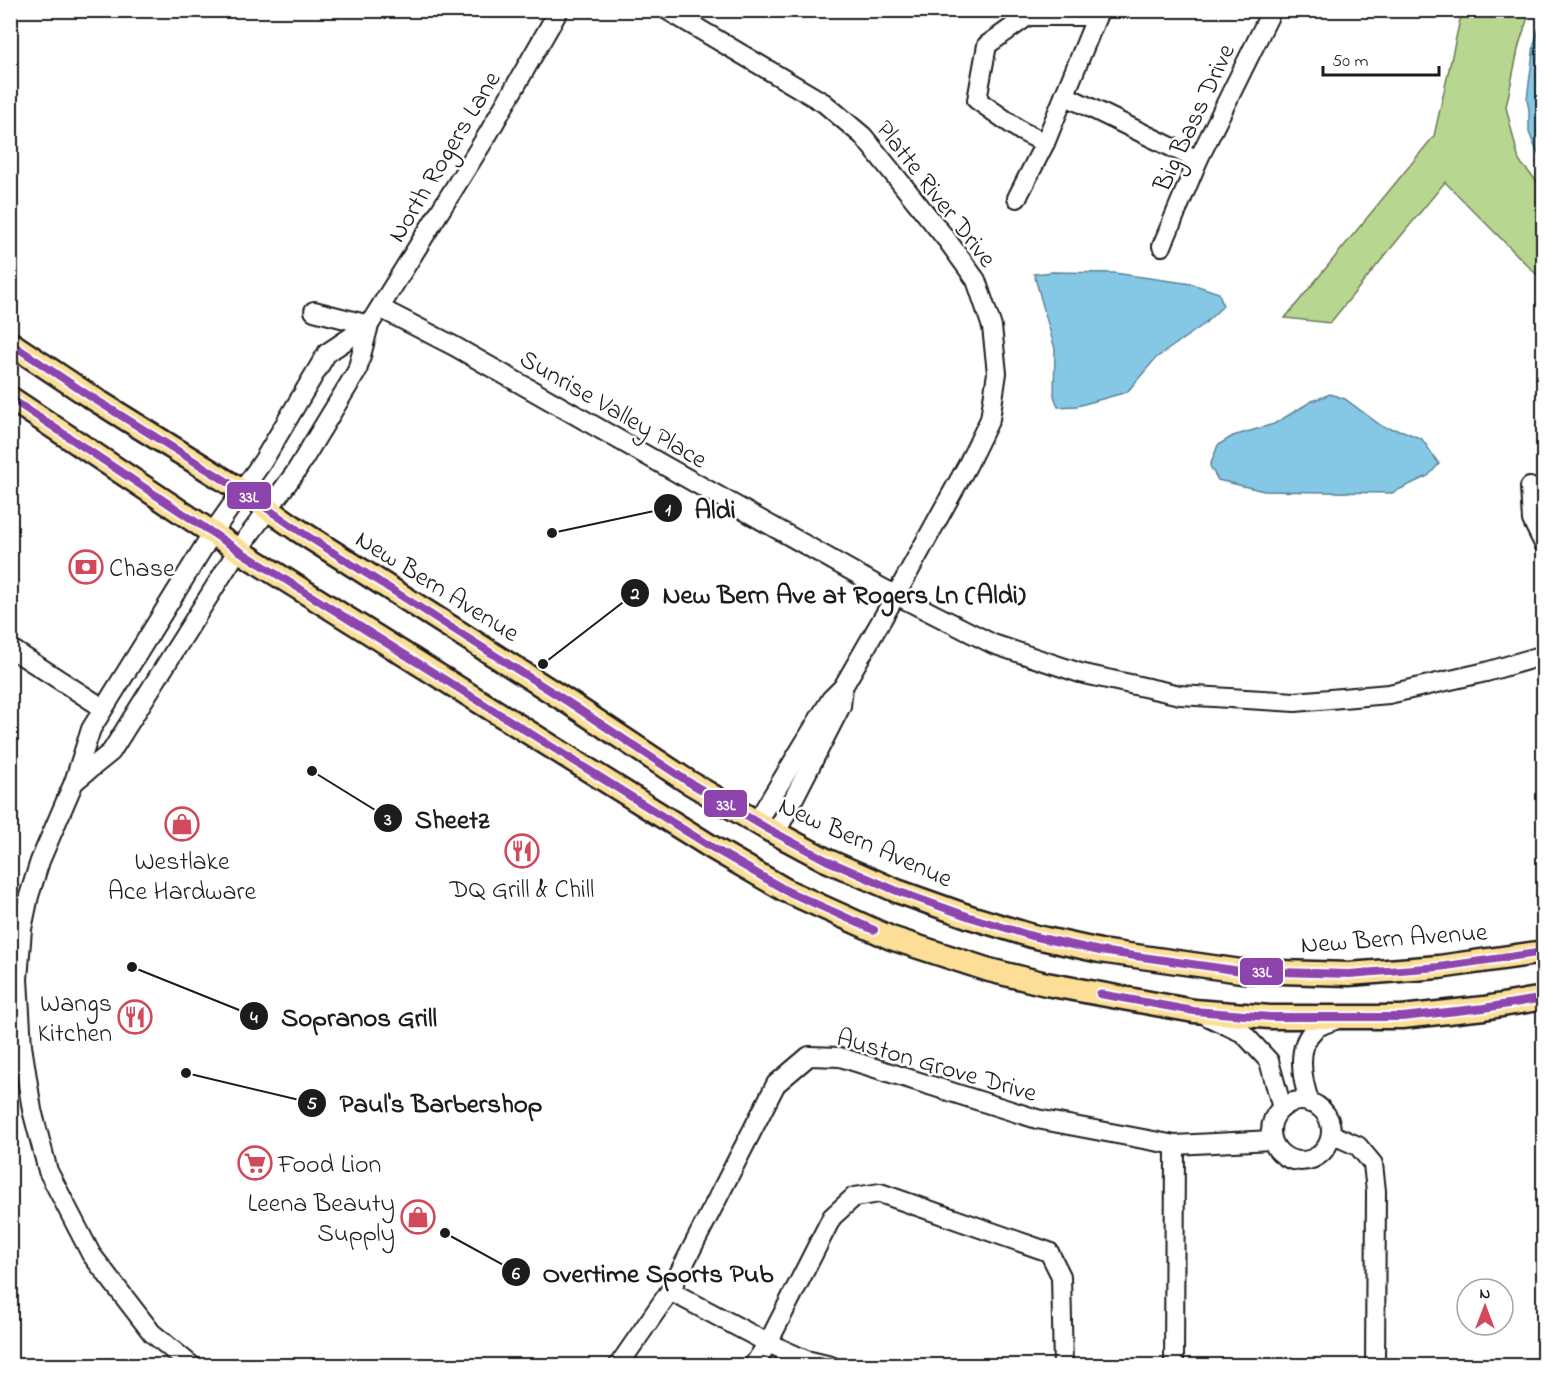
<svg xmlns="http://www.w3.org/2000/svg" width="1554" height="1376" font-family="'Indie Flower',sans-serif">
<rect width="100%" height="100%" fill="#fff"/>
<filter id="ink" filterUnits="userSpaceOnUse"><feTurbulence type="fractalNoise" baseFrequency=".0167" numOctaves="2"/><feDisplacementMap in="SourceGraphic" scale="12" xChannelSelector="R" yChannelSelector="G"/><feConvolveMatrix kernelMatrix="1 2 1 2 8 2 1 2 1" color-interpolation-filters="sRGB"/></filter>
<g filter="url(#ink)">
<polygon fill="#b7d68f" stroke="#6a7956" stroke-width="1.5" points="1462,11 1530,11 1519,45 1506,107 1519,161 1543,188 1543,281 1445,182 1330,323 1285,318 1434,136"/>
<g fill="#85c8e6" stroke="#5b8395" stroke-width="1.5">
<polygon points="1543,20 1543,162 1534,145 1529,132 1529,110 1527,99 1534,45 1539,28"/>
<polygon points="1053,272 1114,273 1192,284 1219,293 1223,306 1203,325 1156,358 1127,392 1077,406 1058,407 1054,396 1055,349 1034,274"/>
<polygon points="1330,394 1345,399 1383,427 1403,431 1422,439 1439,464 1428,476 1392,493 1264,491 1218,480 1210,466 1218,445 1233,436 1274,424 1312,401"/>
</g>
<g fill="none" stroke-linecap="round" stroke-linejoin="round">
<defs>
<g id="minor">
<polyline points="667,10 824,103 863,136 947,240 976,280 992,327 997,373 990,419 967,466 896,595 843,687 831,699 756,823"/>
<polyline points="1064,95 1198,160"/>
<polyline points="1045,143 1021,131 977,100 987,45 1028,16 1097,16"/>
<polyline points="1017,198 1045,143 1097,16 1097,10"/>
<polyline points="1162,246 1198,160 1272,10"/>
<polyline points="380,308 454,346 651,458 882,588 993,644 1080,673 1180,695 1295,702 1389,694 1486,672 1544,655"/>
<polyline points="314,311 369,325"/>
<polyline points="1530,487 1532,520 1544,544"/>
<polyline points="10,648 103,708"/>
<polyline points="74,782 111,752 238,550 295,473 357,371 369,325 488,134 559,10"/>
<polyline points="776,833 841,706 843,687"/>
<polyline points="1207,1016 1243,1033 1269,1061 1282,1108"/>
<circle cx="1301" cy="1131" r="30"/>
<path d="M1310,1103C1302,1081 1295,1046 1315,1029C1321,1024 1331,1022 1338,1019"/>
<polyline points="1331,1134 1358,1146 1373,1164 1376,1191 1375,1366"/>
<polyline points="670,1291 768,1343 806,1360 831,1366"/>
<polyline points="192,1366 152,1333 91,1254 48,1171 32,1110 22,1046 18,979 22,929 29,896 40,861 74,782 91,729 213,532 263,461 327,353 369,325"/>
<polyline points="618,1366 670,1291 776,1084 809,1056 840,1057 1037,1119 1175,1145 1272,1140"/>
<polyline points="753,1366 768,1343 832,1217 854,1197 880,1193 1049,1252 1061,1276 1063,1366"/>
<polyline points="1174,1366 1175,1145"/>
</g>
<g id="major">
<polyline points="10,343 88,395 242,491 298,530 568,702 687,781 768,829 826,860 897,891 970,917 1032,936 1100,951 1241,971 1349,974 1439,967 1544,952"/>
<polyline points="10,398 238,550 713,848 787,891 891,938 989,970 1046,984 1194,1011 1270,1017 1402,1017 1484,1008 1544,998"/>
</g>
</defs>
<use href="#minor" stroke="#1c1c1c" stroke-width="22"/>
<use href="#major" stroke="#1c1c1c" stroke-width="27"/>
<use href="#minor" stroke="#fff" stroke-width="18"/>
<use href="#major" stroke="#fdde96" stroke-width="22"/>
<defs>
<g id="bus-1">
<polyline points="10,343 88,395 242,491 298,530 568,702 687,781 768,829 826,860 897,891 970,917 1032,936 1100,951 1241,971 1349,974 1439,967 1544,952"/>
<polyline points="10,398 238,550 713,848 787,891 874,930"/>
<polyline points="1100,994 1194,1011 1270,1017 1402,1017 1484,1008 1544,998"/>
</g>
</defs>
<use href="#bus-1" stroke="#fff" stroke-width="12"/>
<use href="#bus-1" stroke="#8e44ad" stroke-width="8"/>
</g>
</g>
<defs>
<symbol id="bank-ring" viewBox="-11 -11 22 22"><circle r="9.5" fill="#fff" stroke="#d1495b" stroke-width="1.5"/><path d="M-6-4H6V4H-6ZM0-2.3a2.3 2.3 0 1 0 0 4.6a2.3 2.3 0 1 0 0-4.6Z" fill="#d1495b"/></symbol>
<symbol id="shop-ring" viewBox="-11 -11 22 22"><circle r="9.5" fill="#fff" stroke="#d1495b" stroke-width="1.5"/><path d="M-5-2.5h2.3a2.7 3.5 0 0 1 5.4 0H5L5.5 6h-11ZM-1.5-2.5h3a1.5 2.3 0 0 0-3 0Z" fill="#d1495b"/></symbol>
<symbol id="restaurant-ring" viewBox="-11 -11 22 22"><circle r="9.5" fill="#fff" stroke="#d1495b" stroke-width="1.5"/><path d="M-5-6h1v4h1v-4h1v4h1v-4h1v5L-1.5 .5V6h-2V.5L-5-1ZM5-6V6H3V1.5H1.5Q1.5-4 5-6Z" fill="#d1495b"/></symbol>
<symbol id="supermarket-ring" viewBox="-11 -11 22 22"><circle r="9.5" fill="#fff" stroke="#d1495b" stroke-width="1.5"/><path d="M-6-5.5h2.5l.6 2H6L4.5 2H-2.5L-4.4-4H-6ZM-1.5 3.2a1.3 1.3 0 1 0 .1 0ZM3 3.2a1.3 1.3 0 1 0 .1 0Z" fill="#d1495b"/></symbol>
</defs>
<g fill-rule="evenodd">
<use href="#bank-ring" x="67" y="548" width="38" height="38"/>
<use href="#shop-ring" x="163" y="805" width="38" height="38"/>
<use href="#restaurant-ring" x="503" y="832" width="38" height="38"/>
<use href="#restaurant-ring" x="116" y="998" width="38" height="38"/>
<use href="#supermarket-ring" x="236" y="1144" width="38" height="38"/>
<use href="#shop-ring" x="399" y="1198" width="38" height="38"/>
</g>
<g text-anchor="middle" stroke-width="5" stroke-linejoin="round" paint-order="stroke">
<g font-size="26" fill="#1c1c1c" stroke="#fff">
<text transform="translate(1193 117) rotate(-65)" y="9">Big Bass Drive</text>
<text transform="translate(443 156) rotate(-59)" y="9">North Rogers Lane</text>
<text transform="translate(937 193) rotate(52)" y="9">Platte River Drive</text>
<text transform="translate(614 408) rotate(30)" y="9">Sunrise Valley Place</text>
<text transform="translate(438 585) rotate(32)" y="9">New Bern Avenue</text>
<text transform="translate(866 841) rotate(24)" y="9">New Bern Avenue</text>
<text transform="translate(1394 937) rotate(-4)" y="9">New Bern Avenue</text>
<text transform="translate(937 1064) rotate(16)" y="9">Auston Grove Drive</text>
</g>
<g font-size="26" fill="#1c1c1c" stroke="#fff" text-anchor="start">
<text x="109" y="576">Chase</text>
<text x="182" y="869" text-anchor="middle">Westlake<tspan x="182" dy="30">Ace Hardware</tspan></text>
<text x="522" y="897" text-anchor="middle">DQ Grill &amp; Chill</text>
<text x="112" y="1011" text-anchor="end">Wangs<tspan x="112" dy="30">Kitchen</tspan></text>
<text x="278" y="1172">Food Lion</text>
<text x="395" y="1211" text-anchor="end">Leena Beauty<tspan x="395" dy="30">Supply</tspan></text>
</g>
</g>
<path fill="none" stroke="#1c1c1c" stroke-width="2" d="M552 533L668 508M543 664L635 593M312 771L388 818M132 967L254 1016M186 1073L312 1103M445 1233L516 1272"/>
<g fill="#1c1c1c" stroke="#fff" stroke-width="2">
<circle cx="552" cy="533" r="6"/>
<circle cx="543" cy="664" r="6"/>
<circle cx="312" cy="771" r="6"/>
<circle cx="132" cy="967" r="6"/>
<circle cx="186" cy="1073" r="6"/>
<circle cx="445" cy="1233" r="6"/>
<circle cx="668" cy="508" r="15"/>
<circle cx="635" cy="593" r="15"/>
<circle cx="388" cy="818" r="15"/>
<circle cx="254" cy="1016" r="15"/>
<circle cx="312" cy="1103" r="15"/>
<circle cx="516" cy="1272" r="15"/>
</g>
<g font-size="18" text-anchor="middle" font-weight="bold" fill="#fff">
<text x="668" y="515">1</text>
<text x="635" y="599">2</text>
<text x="388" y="825">3</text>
<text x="254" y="1023">4</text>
<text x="312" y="1109">5</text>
<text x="516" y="1279">6</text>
</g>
<g font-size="27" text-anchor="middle" font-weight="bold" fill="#1c1c1c" stroke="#fff" stroke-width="5" stroke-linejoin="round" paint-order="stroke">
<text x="715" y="518">Aldi</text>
<text x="844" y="603">New Bern Ave at Rogers Ln (Aldi)</text>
<text x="452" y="828">Sheetz</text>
<text x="359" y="1026">Sopranos Grill</text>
<text x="441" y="1112">Paul's Barbershop</text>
<text x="658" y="1282">Overtime Sports Pub</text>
</g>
<g stroke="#fff" stroke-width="2">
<rect x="226" y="481" width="46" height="29" rx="6" fill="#8e44ad"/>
<rect x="703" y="789" width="45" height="29" rx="6" fill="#8e44ad"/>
<rect x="1239" y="957" width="45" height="29" rx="6" fill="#8e44ad"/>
</g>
<g font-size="16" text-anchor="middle" font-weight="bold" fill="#fff">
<text x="249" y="502">33L</text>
<text x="726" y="810">33L</text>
<text x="1262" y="977">33L</text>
</g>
<rect width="1554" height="1376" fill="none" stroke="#fff" stroke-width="36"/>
<rect x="18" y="18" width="1518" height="1340" fill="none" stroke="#1c1c1c" stroke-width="2" filter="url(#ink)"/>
<g transform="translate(1485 1307)"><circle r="28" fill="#ffffff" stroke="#a4a4a4" stroke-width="1.5"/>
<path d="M0-4.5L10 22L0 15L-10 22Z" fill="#d1495b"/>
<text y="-9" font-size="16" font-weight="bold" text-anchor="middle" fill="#1c1c1c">N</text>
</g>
<path d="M1323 66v9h116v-9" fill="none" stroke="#1c1c1c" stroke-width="3"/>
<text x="1332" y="66" font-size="18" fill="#1c1c1c" stroke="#ffffff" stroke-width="4.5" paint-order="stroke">50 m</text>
</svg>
